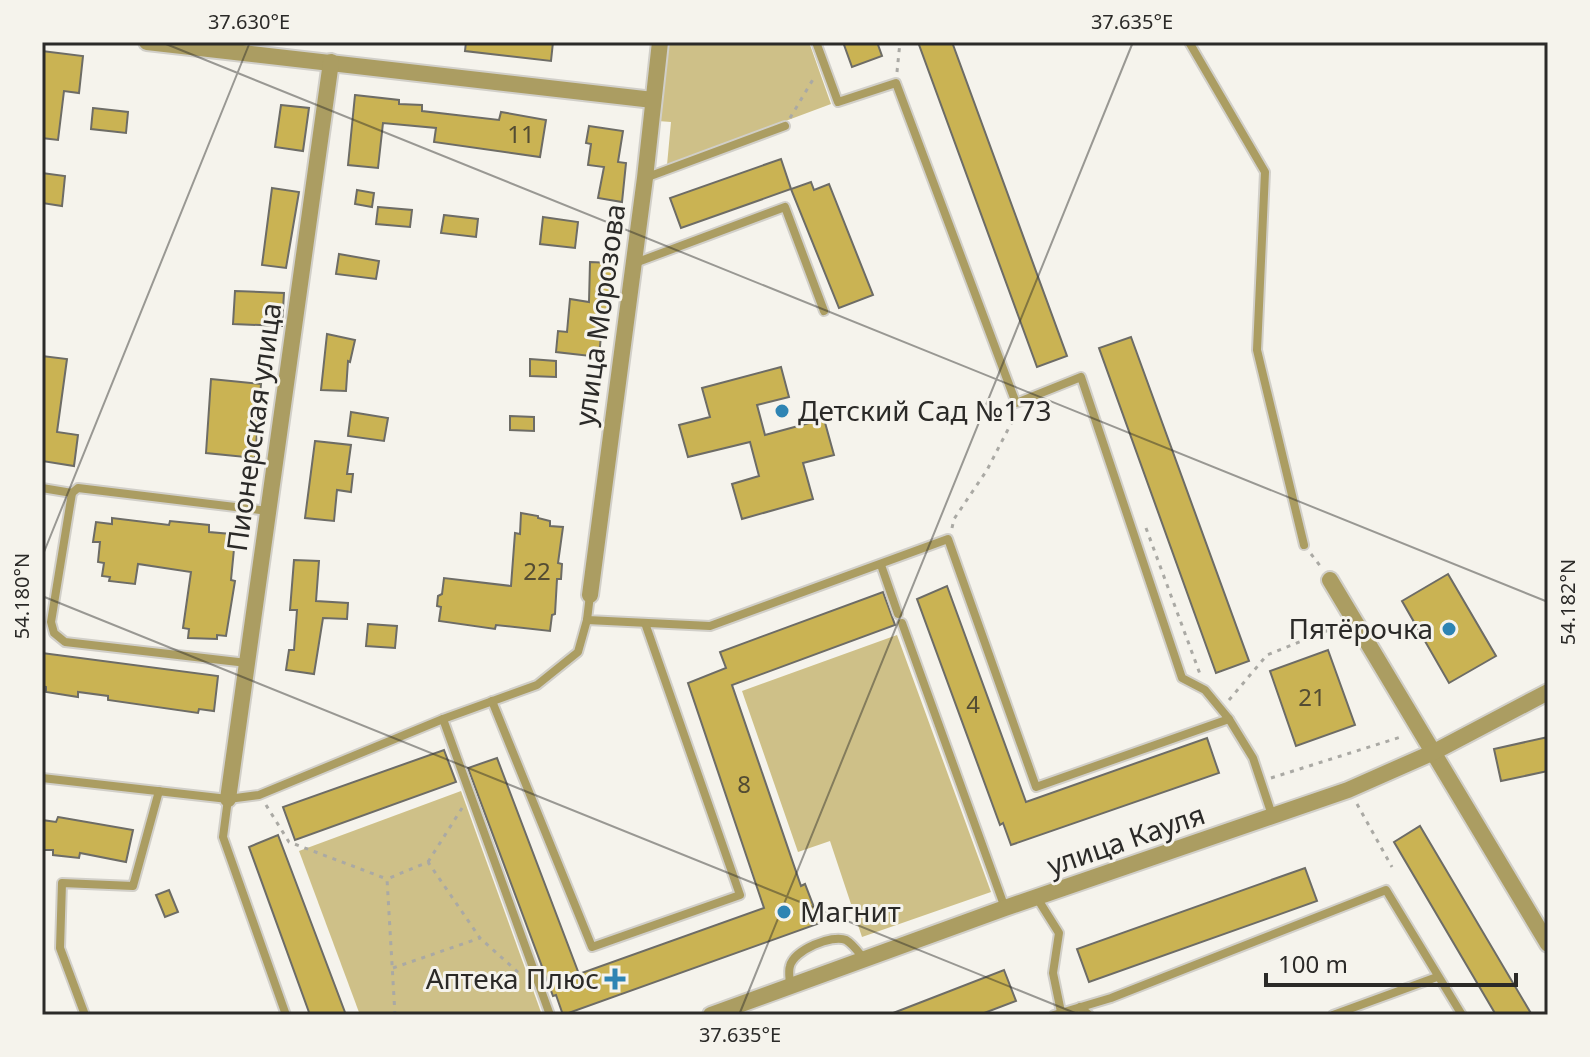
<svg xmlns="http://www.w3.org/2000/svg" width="1590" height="1057" font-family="'Noto Sans',sans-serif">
<rect width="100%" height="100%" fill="#f5f3ec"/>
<g fill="#cec088">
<polygon points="667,42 809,42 831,104 667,165 671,122 658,121"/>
<polygon points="897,635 991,892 862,937 830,841 798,852 742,691"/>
<polygon points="461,791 542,1015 360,1015 299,851"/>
</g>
<g fill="#cab353" stroke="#6d6c66" stroke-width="2">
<polygon points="466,42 553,42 551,61 465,51"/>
<polygon points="843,42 877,42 882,56 852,67"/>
<polygon points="918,42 952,42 1067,356 1037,367"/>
<polygon points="42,51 83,56 79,93 64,91 58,140 42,138"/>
<polygon points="355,95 399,100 399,104 422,105 422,111 499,120 501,112 546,120 540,157 434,142 436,128 383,123 378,168 348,165"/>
<polygon points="281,105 309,108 303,151 275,147"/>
<polygon points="93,108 128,112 126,133 91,129"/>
<polygon points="589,126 623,131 618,162 626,163 622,202 598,198 604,167 588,165 591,144 586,143"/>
<polygon points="781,159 791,189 681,228 670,198"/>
<polygon points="42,173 65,176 62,206 42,203"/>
<polygon points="811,182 814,190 829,184 873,295 839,308 791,189"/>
<polygon points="272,188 299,192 286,268 262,265"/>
<polygon points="357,190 374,193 372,207 355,204"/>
<polygon points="378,207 412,210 410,227 376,224"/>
<polygon points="444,215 478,219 476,237 441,233"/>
<polygon points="543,217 578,222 575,248 540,244"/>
<polygon points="339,254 379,261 376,279 336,274"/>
<polygon points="590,262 612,263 612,294 606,326 602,325 599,357 556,352 558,331 567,332 570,299 589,302"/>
<polygon points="235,291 284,293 282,326 233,324"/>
<polygon points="327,334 355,340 350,362 348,361 346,391 321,390"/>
<polygon points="1131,337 1249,661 1216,673 1099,348"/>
<polygon points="42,356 67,359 57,432 78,435 74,466 42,461"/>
<polygon points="530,359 556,361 556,377 530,376"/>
<polygon points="781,367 789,397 757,405 765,435 824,419 834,455 803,463 813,499 742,519 732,484 759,476 750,442 688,457 679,425 710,417 702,388"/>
<polygon points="211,379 261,384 255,458 206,453"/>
<polygon points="351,412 388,418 384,441 348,436"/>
<polygon points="510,416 534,417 534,431 510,430"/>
<polygon points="315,441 351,445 347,474 353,474 351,492 337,490 334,521 305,518"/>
<polygon points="521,513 538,516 538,518 550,521 550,526 563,527 558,563 562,564 561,579 557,579 555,614 552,615 550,631 496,625 495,629 439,621 441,607 437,606 438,596 442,594 444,578 511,586 515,533 520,534"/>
<polygon points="112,518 169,525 170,521 209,525 209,532 231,534 229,549 234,549 231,580 235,581 226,636 217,635 217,639 188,638 189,629 183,628 191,572 138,564 135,584 109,581 110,577 102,576 104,563 98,562 100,542 93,542 96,522 112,524"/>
<polygon points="294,560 319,561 316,601 348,603 347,619 323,618 314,674 286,670 289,650 294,650 297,610 290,610"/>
<polygon points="1448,574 1496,656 1449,683 1402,601"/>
<polygon points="947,586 1026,802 1207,738 1219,773 1011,845 1003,823 1000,825 917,599"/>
<polygon points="883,592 895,625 732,685 801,886 805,884 820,923 563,1015 556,995 553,996 468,768 497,758 579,974 764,908 688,683 726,668 720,652"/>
<polygon points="368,624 397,626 395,648 366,646"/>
<polygon points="1328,650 1355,725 1296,746 1270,671"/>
<polygon points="42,653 218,676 214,711 199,709 198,713 108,700 108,696 78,692 78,697 46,692 46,687 42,686"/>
<polygon points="1548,737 1548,771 1501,781 1494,749"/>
<polygon points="444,750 456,782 295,840 283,807"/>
<polygon points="58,817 133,830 126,862 80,853 79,858 53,855 53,850 42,850 42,820 56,822"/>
<polygon points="1420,826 1532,1015 1496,1015 1394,842"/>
<polygon points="278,835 346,1015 310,1015 249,847"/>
<polygon points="1305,868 1317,901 1089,982 1077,949"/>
<polygon points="169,890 178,912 165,917 156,895"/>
<polygon points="1004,970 1016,1001 979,1015 888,1015"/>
</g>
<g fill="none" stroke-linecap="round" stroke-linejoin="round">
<defs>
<g id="service">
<polyline points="816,42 838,102 896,83 1016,403 1081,377 1182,678 1205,690 1229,719 1253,758 1272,815"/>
<polyline points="1189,42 1265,172 1257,350 1304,545"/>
<polyline points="645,178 785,126"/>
<polyline points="635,263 785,207 824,311"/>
<polyline points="42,488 72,493"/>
<polyline points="881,565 898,614"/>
<polyline points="590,595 587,620 710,626 948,539 1036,787 1229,719"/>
<polyline points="902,623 1005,908"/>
<polyline points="247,663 65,642 54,633 51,622 72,493 78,488 268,511"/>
<polyline points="492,701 592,947 740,895 645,623"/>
<polyline points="443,719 550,1015"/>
<polyline points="42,778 228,799 259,795 443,719 537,685 578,652 587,620"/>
<polyline points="228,799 223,837 286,1015"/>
<polyline points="1037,898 1059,933 1053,973 1061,1012"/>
<path d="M790,986C790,980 788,972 790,966C794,950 832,934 846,940C853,944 859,953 864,959"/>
<polyline points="1080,1007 1089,1015"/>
<polyline points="85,1015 60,948 62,883 133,886 159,791"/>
<polyline points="1054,1015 1111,998 1386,890 1462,1015"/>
<polyline points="1333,1015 1437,977"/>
</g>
<g id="minor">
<polyline points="147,42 653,100"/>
<polyline points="1330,580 1548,944"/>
<polyline points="590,595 645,178 660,42"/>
<polyline points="228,799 331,62"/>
<polyline points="711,1015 1005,908 1348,790 1434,752 1548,692"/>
</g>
</defs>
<use href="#service" stroke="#d1cfc9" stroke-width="12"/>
<use href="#minor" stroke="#d1cfc9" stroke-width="20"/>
<g stroke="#aaa9a4" stroke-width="3" stroke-dasharray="4 6" stroke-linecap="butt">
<polyline points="897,72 900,42"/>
<polyline points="790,118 815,76"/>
<polyline points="952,528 954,519 987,470 1015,416"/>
<polyline points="1146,528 1200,674"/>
<polyline points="1311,554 1321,567"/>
<polyline points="1229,700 1267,655 1339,626"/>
<polyline points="1271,778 1404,736"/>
<polyline points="1357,804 1392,867"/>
<polyline points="266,805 289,842 387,879"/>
<polyline points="428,862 462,808"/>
<polyline points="393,968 480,938"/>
<polyline points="395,1015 387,879 428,862 480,938 521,975"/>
</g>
<use href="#service" stroke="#ab9d62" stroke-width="8"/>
<use href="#minor" stroke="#ab9d62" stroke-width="16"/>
</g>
<path fill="none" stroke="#2b2a28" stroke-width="2" stroke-opacity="0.45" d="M161,42L1548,602M42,557L250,42M42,596L1080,1015M739,1015L1133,42"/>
<g fill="#2e84b3" stroke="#f5f3ec" stroke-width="3">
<circle cx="782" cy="411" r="8"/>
<circle cx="1449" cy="629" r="8"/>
<circle cx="784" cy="912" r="8"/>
<path d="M611 967h8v8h8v8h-8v8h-8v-8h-8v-8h8z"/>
</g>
<g text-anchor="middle" stroke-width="6" stroke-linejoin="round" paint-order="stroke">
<g font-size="24" fill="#534c33">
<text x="521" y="143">11</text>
<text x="537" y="580">22</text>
<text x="1312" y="706">21</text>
<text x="973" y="713">4</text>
<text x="744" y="793">8</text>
</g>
<g font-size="28" fill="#2b2a28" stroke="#f5f3ec">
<text transform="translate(600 315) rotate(-82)" y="10">улица Морозова</text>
<text transform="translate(254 427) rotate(-82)" y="10">Пионерская улица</text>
<text transform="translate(1126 840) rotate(-19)" y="10">улица Кауля</text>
</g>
<g font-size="28" fill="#2b2a28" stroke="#f5f3ec" text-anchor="start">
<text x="798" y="421">Детский Сад №173</text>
<text x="1433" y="639" text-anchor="end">Пятёрочка</text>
<text x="800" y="922">Магнит</text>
<text x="599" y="989" text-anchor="end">Аптека Плюс</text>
</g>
</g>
<rect width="1590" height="1057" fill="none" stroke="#f5f3ec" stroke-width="88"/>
<path d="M1266 973v12h250v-12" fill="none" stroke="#2b2a28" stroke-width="4"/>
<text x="1278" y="973" font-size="24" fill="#2b2a28" stroke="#f5f3ec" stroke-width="6" paint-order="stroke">100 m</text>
<rect x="44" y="44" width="1502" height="969" fill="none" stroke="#2b2a28" stroke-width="3"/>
<g font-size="20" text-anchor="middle" fill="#2b2a28">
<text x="249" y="29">37.630°E</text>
<text x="1132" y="29">37.635°E</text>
<text transform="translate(22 596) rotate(-90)" y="7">54.180°N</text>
<text transform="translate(1568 602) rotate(-90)" y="7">54.182°N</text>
<text x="740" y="1042">37.635°E</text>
</g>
</svg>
